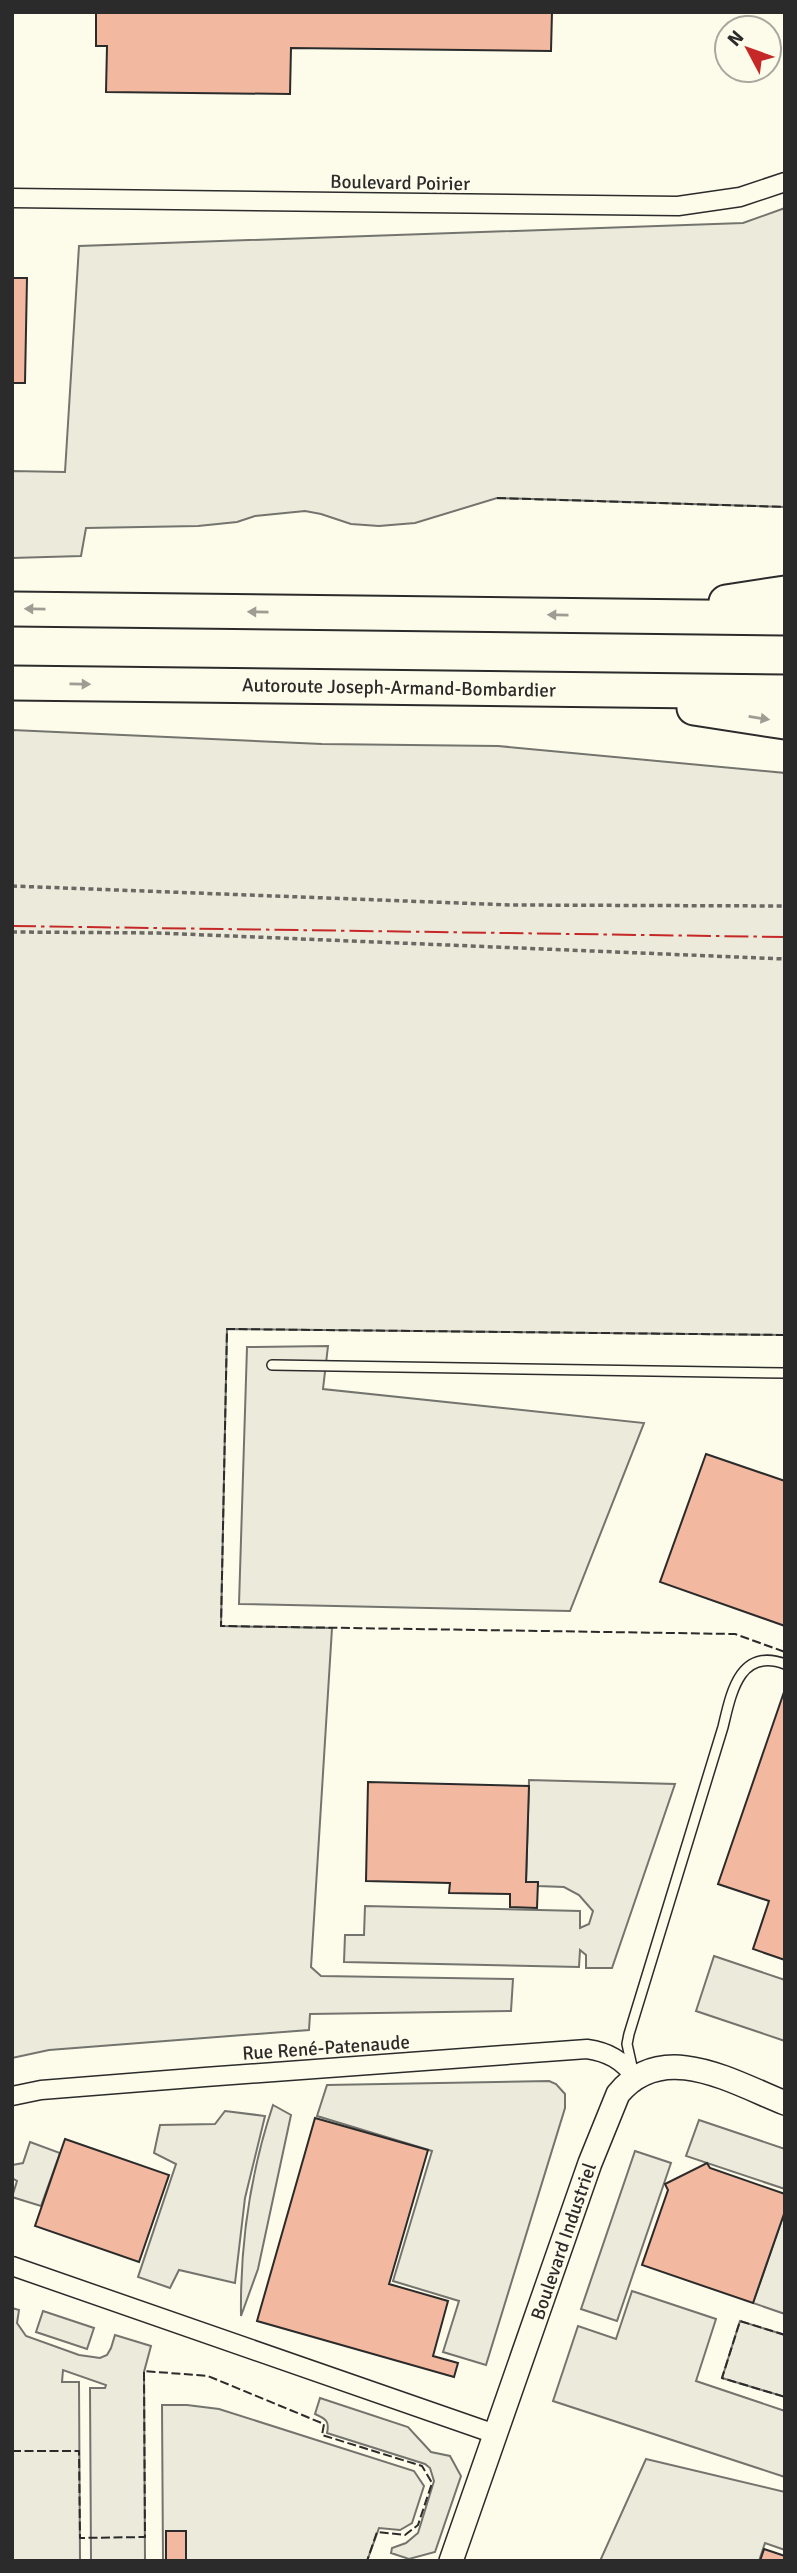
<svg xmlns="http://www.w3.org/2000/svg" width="797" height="2573" font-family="Signika,sans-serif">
<rect width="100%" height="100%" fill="#fdfbea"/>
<g fill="#ecebdb" stroke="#74746e" stroke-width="2">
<polygon points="785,208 785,507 497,498 415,523 379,526 351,524 321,514 305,511 255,516 237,522 198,526 86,528 81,556 12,558 12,471 65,472 79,246 743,223"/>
<polygon points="12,730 322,744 498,746 785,773 785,1335 227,1329 221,1626 332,1628 311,1967 321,1976 513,1979 511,2011 310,2014 309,2030 49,2050 12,2058"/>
<path d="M273,2105L291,2115L258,2269L241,2316C240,2243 250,2174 273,2105Z"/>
<polygon points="632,2291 716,2319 696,2381 785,2411 785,2477 553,2401 578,2326 616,2339"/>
<polygon points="43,2311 94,2328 87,2349 36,2332"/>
<path d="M320,2398L408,2427L431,2452L450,2456L461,2476L435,2552L409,2559L391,2553L392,2548L406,2543L418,2533L434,2481L430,2468L425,2464L327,2433C330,2420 325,2419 315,2414Z"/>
</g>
<g fill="#eceadb" stroke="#74746e" stroke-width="2">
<polygon points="328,1346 323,1389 644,1423 570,1611 239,1604 247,1347"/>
<polygon points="529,1780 675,1784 612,1968 586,1968 586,1955 580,1950 579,1967 344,1962 345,1935 364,1935 365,1906 580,1911 580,1928 589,1924 593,1911 579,1895 564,1887 538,1886 538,1882 526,1882"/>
<polygon points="714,1956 785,1980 785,2041 696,2011"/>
<polygon points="549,2081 556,2084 565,2094 565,2108 486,2365 443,2352 459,2301 393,2281 432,2151 317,2116 327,2085"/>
<polygon points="225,2111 265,2116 245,2198 235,2283 179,2270 170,2288 138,2277 176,2164 154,2153 160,2125 215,2124"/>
<polygon points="699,2120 785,2149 785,2189 686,2156"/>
<polygon points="30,2142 60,2153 41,2206 12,2197 17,2181 12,2178 12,2165 23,2163"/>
<polygon points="635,2151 671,2163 617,2321 581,2309"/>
<polygon points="785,2211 785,2314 753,2303"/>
<polygon points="12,2308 19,2310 17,2323 26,2336 79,2355 100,2358 107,2355 111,2348 115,2335 151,2346 144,2372 145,2561 91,2561 90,2388 105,2388 106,2385 63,2370 62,2382 79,2382 80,2561 12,2561"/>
<polygon points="740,2321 785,2335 785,2397 722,2378"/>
<polygon points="162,2405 187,2405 219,2409 414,2471 424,2486 412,2523 400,2530 379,2528 367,2561 163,2561"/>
<polygon points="646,2459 785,2492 785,2550 765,2543 759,2561 600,2561"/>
</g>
<g fill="#f2b8a0" stroke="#2b2b2b" stroke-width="2">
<polygon points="96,12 552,12 551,51 291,48 290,94 106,92 107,46 96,46"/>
<polygon points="12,278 27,278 25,383 12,383"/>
<polygon points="706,1454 785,1481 785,1626 660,1582"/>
<polygon points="784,1692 785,1692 785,1960 753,1949 769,1901 718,1884"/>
<polygon points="368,1782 529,1786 526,1882 538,1882 537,1908 510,1907 510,1894 449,1893 450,1883 366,1881"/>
<polygon points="315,2118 428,2150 389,2284 448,2301 433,2356 458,2363 454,2377 257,2321"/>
<polygon points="65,2139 169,2175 139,2262 35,2226"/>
<polygon points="707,2163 710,2168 785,2194 785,2211 753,2303 642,2265 668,2190 665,2184"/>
<rect x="166" y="2531" width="20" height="30"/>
<polygon points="764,2549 785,2556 785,2561 760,2561"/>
</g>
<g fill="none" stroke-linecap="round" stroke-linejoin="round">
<defs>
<g id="service">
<polyline points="272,1365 785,1373"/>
<path d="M633,2071L627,2044L629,2034L723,1727C731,1694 739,1647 785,1664"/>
</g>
<g id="minor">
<polyline points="12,198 678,206 740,197 785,182"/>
<path d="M12,2096L41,2090L205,2077L587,2049C608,2052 622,2060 635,2077"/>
<polyline points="12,2266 495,2434"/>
</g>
<path id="tertiary" d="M451,2561L590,2163L618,2094C663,2039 732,2082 785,2103"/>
<g id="motorway">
<polyline points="726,602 785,593"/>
<polyline points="12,609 785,618"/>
<polyline points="12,683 785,692"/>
<polyline points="694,708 785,722"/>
</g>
</defs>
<use href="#service" stroke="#2b2b2b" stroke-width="12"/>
<use href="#minor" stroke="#2b2b2b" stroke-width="21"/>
<use href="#tertiary" stroke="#2b2b2b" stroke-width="26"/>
<use href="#motorway" stroke="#2b2b2b" stroke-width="37"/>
<g stroke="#6a6964" stroke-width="3.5" stroke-dasharray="5 3.5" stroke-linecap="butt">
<polyline points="12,886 511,905 785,906"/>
<polyline points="12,932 158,933 785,959"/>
</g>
<use href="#service" stroke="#fdfbea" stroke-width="9"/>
<use href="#minor" stroke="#fdfbea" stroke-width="18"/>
<use href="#tertiary" stroke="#fdfbea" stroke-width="23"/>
<use href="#motorway" stroke="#fdfbea" stroke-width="33"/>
<g stroke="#2b2b2b" stroke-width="2" stroke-dasharray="9 3.5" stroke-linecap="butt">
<polyline points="497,498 785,507"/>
<polyline points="785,1335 227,1329 221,1626 735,1634 785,1652"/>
<polyline points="785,2335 740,2321 722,2378 785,2397"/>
<polyline points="12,2451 79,2451 80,2538 145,2537 144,2371 208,2376 324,2424 322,2435 422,2466 432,2483 418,2525 405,2535 377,2532 367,2561"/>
</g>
<polyline stroke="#c62828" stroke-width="2" stroke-dasharray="24 5 3.5 5" stroke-linecap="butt" points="12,926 785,937"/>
</g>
<defs><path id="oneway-solid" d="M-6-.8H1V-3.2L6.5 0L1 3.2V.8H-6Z" transform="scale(1.75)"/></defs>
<g fill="#9e9d94">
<use href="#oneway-solid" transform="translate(35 609) rotate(-179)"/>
<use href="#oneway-solid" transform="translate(258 612) rotate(-179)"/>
<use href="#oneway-solid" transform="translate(558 615) rotate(-179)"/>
<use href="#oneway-solid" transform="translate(80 684) rotate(1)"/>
<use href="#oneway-solid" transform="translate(759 718) rotate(9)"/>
</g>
<g text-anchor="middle" stroke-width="5" stroke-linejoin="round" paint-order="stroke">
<g font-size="19" fill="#2b2b2b" stroke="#fdfbea">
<text transform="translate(400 182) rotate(1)" y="7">Boulevard Poirier</text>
<text transform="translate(399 687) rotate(1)" y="7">Autoroute Joseph-Armand-Bombardier</text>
<text transform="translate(326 2047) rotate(-4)" y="7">Rue René-Patenaude</text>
<text transform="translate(563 2241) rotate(-71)" y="7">Boulevard Industriel</text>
</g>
</g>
<rect width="797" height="2573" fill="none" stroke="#2b2b2b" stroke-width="28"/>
<g transform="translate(748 49) rotate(311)"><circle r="33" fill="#fdfbea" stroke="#a9a89e" stroke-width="2"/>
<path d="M0-5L12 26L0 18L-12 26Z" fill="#c62828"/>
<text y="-10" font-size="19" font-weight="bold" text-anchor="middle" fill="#2b2b2b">N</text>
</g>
</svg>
